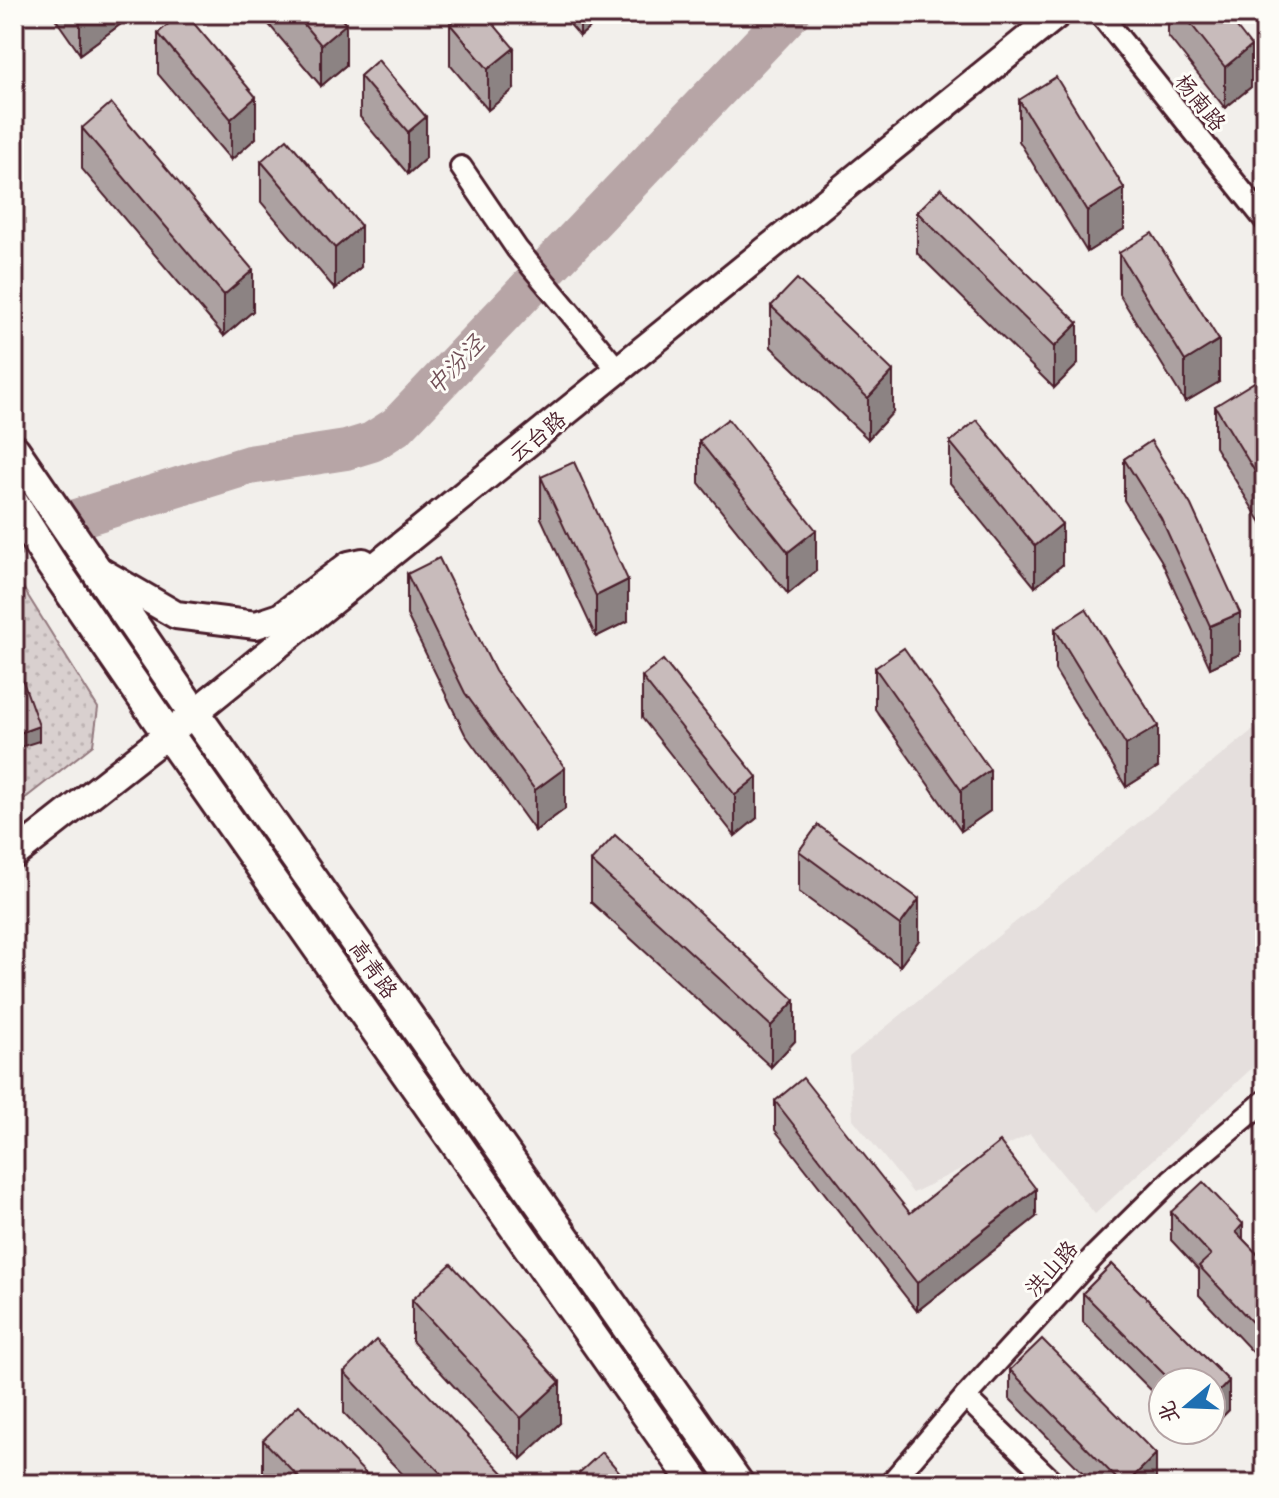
<svg xmlns="http://www.w3.org/2000/svg" width="1279" height="1498" font-family="Pangolin,'LXGW WenKai TC',sans-serif">
<defs>
<pattern id="park-dots" width="8" height="8" patternUnits="userSpaceOnUse" patternTransform="scale(2)"><rect width="8" height="8" fill="#d9d0cf"/><path d="M2 2h.1M6 6h.1" fill="none" stroke="#bcb2b2" stroke-width="1.8" stroke-linecap="round"/></pattern>
</defs>
<rect width="100%" height="100%" fill="#f2efeb"/>
<filter id="ink" filterUnits="userSpaceOnUse"><feTurbulence type="fractalNoise" baseFrequency=".0125" numOctaves="2"/><feDisplacementMap in="SourceGraphic" scale="16" xChannelSelector="R" yChannelSelector="G"/><feConvolveMatrix kernelMatrix="1 2 1 2 8 2 1 2 1" color-interpolation-filters="sRGB"/></filter>
<g filter="url(#ink)">
<polygon fill="#e5dfdd" points="1265,720 1265,1056 1095,1214 1030,1134 913,1193 853,1119 849,1057"/>
<polygon fill="url(#park-dots)" stroke="#92787d" stroke-width="2" points="15,575 98,708 93,745 14,807"/>
<g fill="none" stroke-linecap="round" stroke-linejoin="round">
<polyline stroke="#b7a5a6" stroke-width="40" points="14,538 249,465 346,450 372,442 397,426 790,14"/>
<defs>
<g id="minor">
<polyline points="1100,14 1265,220"/>
<polyline points="461,167 517,249 618,370"/>
<polyline points="965,1397 1055,1484"/>
<polyline points="890,1484 965,1397 1095,1255 1171,1180 1265,1101"/>
</g>
<g id="tertiary">
<polyline points="95,568 176,615 256,625 280,617 349,565 363,562"/>
<polyline points="14,855 168,734 1058,14"/>
</g>
<g id="secondary">
<polyline points="14,450 194,713 738,1484"/>
<polyline points="14,505 50,562 168,734 696,1484"/>
</g>
</defs>
<use href="#minor" stroke="#4a1f2b" stroke-width="26"/>
<use href="#tertiary" stroke="#4a1f2b" stroke-width="32"/>
<use href="#secondary" stroke="#4a1f2b" stroke-width="36"/>
<use href="#minor" stroke="#fdfcf7" stroke-width="20"/>
<use href="#tertiary" stroke="#fdfcf7" stroke-width="26"/>
<use href="#secondary" stroke="#fdfcf7" stroke-width="30"/>
</g>
<g fill="#aca1a1" stroke="#4a1f2b" stroke-width="2">
<polygon points="52,14 125,14 125,21 80,54"/>
<polygon points="260,14 337,14 346,65 321,86"/>
<polygon points="561,14 604,14 604,15 580,36"/>
<polygon points="1168,14 1226,14 1251,87 1225,108 1168,36"/>
<polygon points="450,24 514,89 488,110 450,65"/>
<polygon points="158,33 256,138 231,160 158,74"/>
<polygon points="378,60 426,158 408,174 360,117 360,76"/>
<polygon points="1019,100 1124,229 1087,252 1019,141"/>
<polygon points="1265,111 1265,165 1258,157 1258,116"/>
<polygon points="82,128 253,311 224,336 82,169"/>
<polygon points="261,161 361,267 335,289 261,202"/>
<polygon points="917,212 1078,364 1054,388 917,253"/>
<polygon points="1119,253 1219,382 1185,402 1119,294"/>
<polygon points="771,306 893,412 868,439 771,347"/>
<polygon points="1265,396 1265,529 1215,447 1215,406"/>
<polygon points="699,441 816,571 788,594 699,483"/>
<polygon points="1151,441 1240,654 1210,668 1161,560 1124,500 1124,459"/>
<polygon points="950,442 1062,565 1035,587 950,483"/>
<polygon points="541,477 628,621 596,637 541,518"/>
<polygon points="407,574 565,809 535,831 465,734 407,615"/>
<polygon points="1055,629 1158,767 1126,787 1055,670"/>
<polygon points="875,668 990,811 961,831 875,709"/>
<polygon points="642,677 757,818 735,836 642,718"/>
<polygon points="818,825 919,940 900,966 799,892 799,851"/>
<polygon points="591,861 795,1041 771,1067 591,902"/>
<polygon points="775,1101 910,1213 1036,1217 917,1311 775,1130"/>
<polygon points="1171,1212 1243,1239 1265,1262 1265,1365 1199,1295 1199,1270 1171,1240"/>
<polygon points="1112,1264 1229,1381 1229,1410 1211,1428 1211,1382 1163,1382 1163,1402 1083,1322 1083,1293"/>
<polygon points="412,1300 560,1423 521,1459 412,1341"/>
<polygon points="1010,1370 1156,1483 1094,1484 1010,1399"/>
<polygon points="344,1372 507,1484 412,1484 344,1413"/>
<polygon points="1191,1430 1209,1430 1200,1439"/>
<polygon points="263,1440 376,1484 266,1484 263,1481"/>
</g>
<g fill="#8c8383" stroke="#4a1f2b" stroke-width="2">
<polygon points="80,14 125,14 125,21 80,54"/>
<polygon points="580,14 604,14 604,15 580,36"/>
<polygon points="346,24 346,65 321,86 321,45"/>
<polygon points="1251,46 1251,87 1225,108 1225,67"/>
<polygon points="514,48 514,89 488,110 488,69"/>
<polygon points="256,97 256,138 231,160 231,119"/>
<polygon points="426,117 426,158 408,174 408,132"/>
<polygon points="1124,188 1124,229 1087,252 1087,211"/>
<polygon points="361,226 361,267 335,289 335,248"/>
<polygon points="253,270 253,311 224,336 224,295"/>
<polygon points="1078,323 1078,364 1054,388 1054,347"/>
<polygon points="1219,340 1219,382 1185,402 1185,361"/>
<polygon points="893,371 893,412 868,439 868,398"/>
<polygon points="1062,524 1062,565 1035,587 1035,546"/>
<polygon points="816,530 816,571 788,594 788,552"/>
<polygon points="628,580 628,621 596,637 596,596"/>
<polygon points="1240,613 1240,654 1210,668 1210,626"/>
<polygon points="39,726 39,741 14,749 14,735"/>
<polygon points="1158,726 1158,767 1126,787 1126,745"/>
<polygon points="565,768 565,809 535,831 535,790"/>
<polygon points="990,770 990,811 961,831 961,790"/>
<polygon points="757,777 757,818 735,836 735,795"/>
<polygon points="919,899 919,940 900,966 900,925"/>
<polygon points="795,1000 795,1041 771,1067 771,1026"/>
<polygon points="1036,1189 1036,1217 917,1311 917,1283"/>
<polygon points="1243,1224 1243,1253 1236,1232"/>
<polygon points="1229,1381 1229,1410 1211,1428 1211,1400"/>
<polygon points="560,1382 560,1423 521,1459 521,1418"/>
<polygon points="1200,1430 1209,1430 1200,1439"/>
<polygon points="1156,1454 1156,1483 1126,1484"/>
<polygon points="507,1477 507,1484 500,1484"/>
</g>
<g fill="#c8bbbb" stroke="#4a1f2b" stroke-width="2">
<polygon points="180,14 186,14 256,97 231,119 158,33"/>
<polygon points="295,14 337,14 346,24 321,45"/>
<polygon points="461,14 485,14 514,48 488,69 450,24"/>
<polygon points="1183,14 1226,14 1251,46 1225,67"/>
<polygon points="378,60 426,117 408,132 360,76"/>
<polygon points="1056,77 1124,188 1087,211 1019,100"/>
<polygon points="111,103 253,270 224,295 82,128"/>
<polygon points="1265,111 1265,124 1258,116"/>
<polygon points="287,139 361,226 335,248 261,161"/>
<polygon points="941,188 1078,323 1054,347 917,212"/>
<polygon points="1152,233 1219,340 1185,361 1119,253"/>
<polygon points="797,279 893,371 868,398 771,306"/>
<polygon points="1256,381 1265,396 1265,488 1215,406"/>
<polygon points="728,419 816,530 788,552 699,441"/>
<polygon points="977,420 1062,524 1035,546 950,442"/>
<polygon points="1151,441 1191,505 1240,613 1210,626 1161,518 1124,459"/>
<polygon points="574,462 628,580 596,596 541,477"/>
<polygon points="439,558 495,671 565,768 535,790 465,693 407,574"/>
<polygon points="1086,609 1158,726 1126,745 1055,629"/>
<polygon points="904,648 990,770 961,790 875,668"/>
<polygon points="663,660 757,777 735,795 642,677"/>
<polygon points="16,662 39,726 14,735 14,663"/>
<polygon points="818,825 919,899 900,925 799,851"/>
<polygon points="615,835 795,1000 771,1026 591,861"/>
<polygon points="803,1078 910,1213 1000,1142 1036,1189 917,1283 775,1101"/>
<polygon points="1203,1182 1243,1224 1236,1232 1265,1262 1265,1336 1199,1266 1211,1255 1171,1212"/>
<polygon points="451,1264 560,1382 521,1418 412,1300"/>
<polygon points="1112,1264 1229,1381 1211,1400 1211,1382 1172,1382 1083,1293"/>
<polygon points="1042,1339 1156,1454 1126,1484 1122,1484 1010,1370"/>
<polygon points="376,1340 507,1477 500,1484 451,1484 344,1372"/>
<polygon points="299,1405 376,1484 305,1484 263,1440"/>
<polygon points="602,1452 630,1484 567,1484"/>
</g>
</g>
<g text-anchor="middle" stroke-width="6" stroke-linejoin="round" paint-order="stroke">
<g font-size="22" fill="#4a1f2b" stroke="#fdfcf7">
<text transform="translate(1201 102) rotate(51)" y="8">杨南路</text>
<text transform="translate(537 436) rotate(-39)" y="8">云台路</text>
<text transform="translate(374 969) rotate(55)" y="8">高青路</text>
<text transform="translate(1051 1268) rotate(-48)" y="8">洪山路</text>
</g>
<g font-size="24" font-style="italic" fill="#704e56" stroke="#fdfcf7">
<text transform="translate(455 365) rotate(-46)" y="8">中汾泾</text>
</g>
</g>
<rect width="1279" height="1498" fill="none" stroke="#fdfcf7" stroke-width="48"/>
<rect x="24" y="24" width="1231" height="1450" fill="none" stroke="#4a1f2b" stroke-width="3" filter="url(#ink)"/>
<g transform="translate(1187 1406) rotate(251)"><circle r="38" fill="#fdfcf7" stroke="#b5a4a5" stroke-width="2"/>
<path d="M0-6L14 30L0 20L-14 30Z" fill="#1f6fb2"/>
<text y="-12" font-size="22" font-weight="bold" text-anchor="middle" fill="#4a1f2b">北</text>
</g>
</svg>
